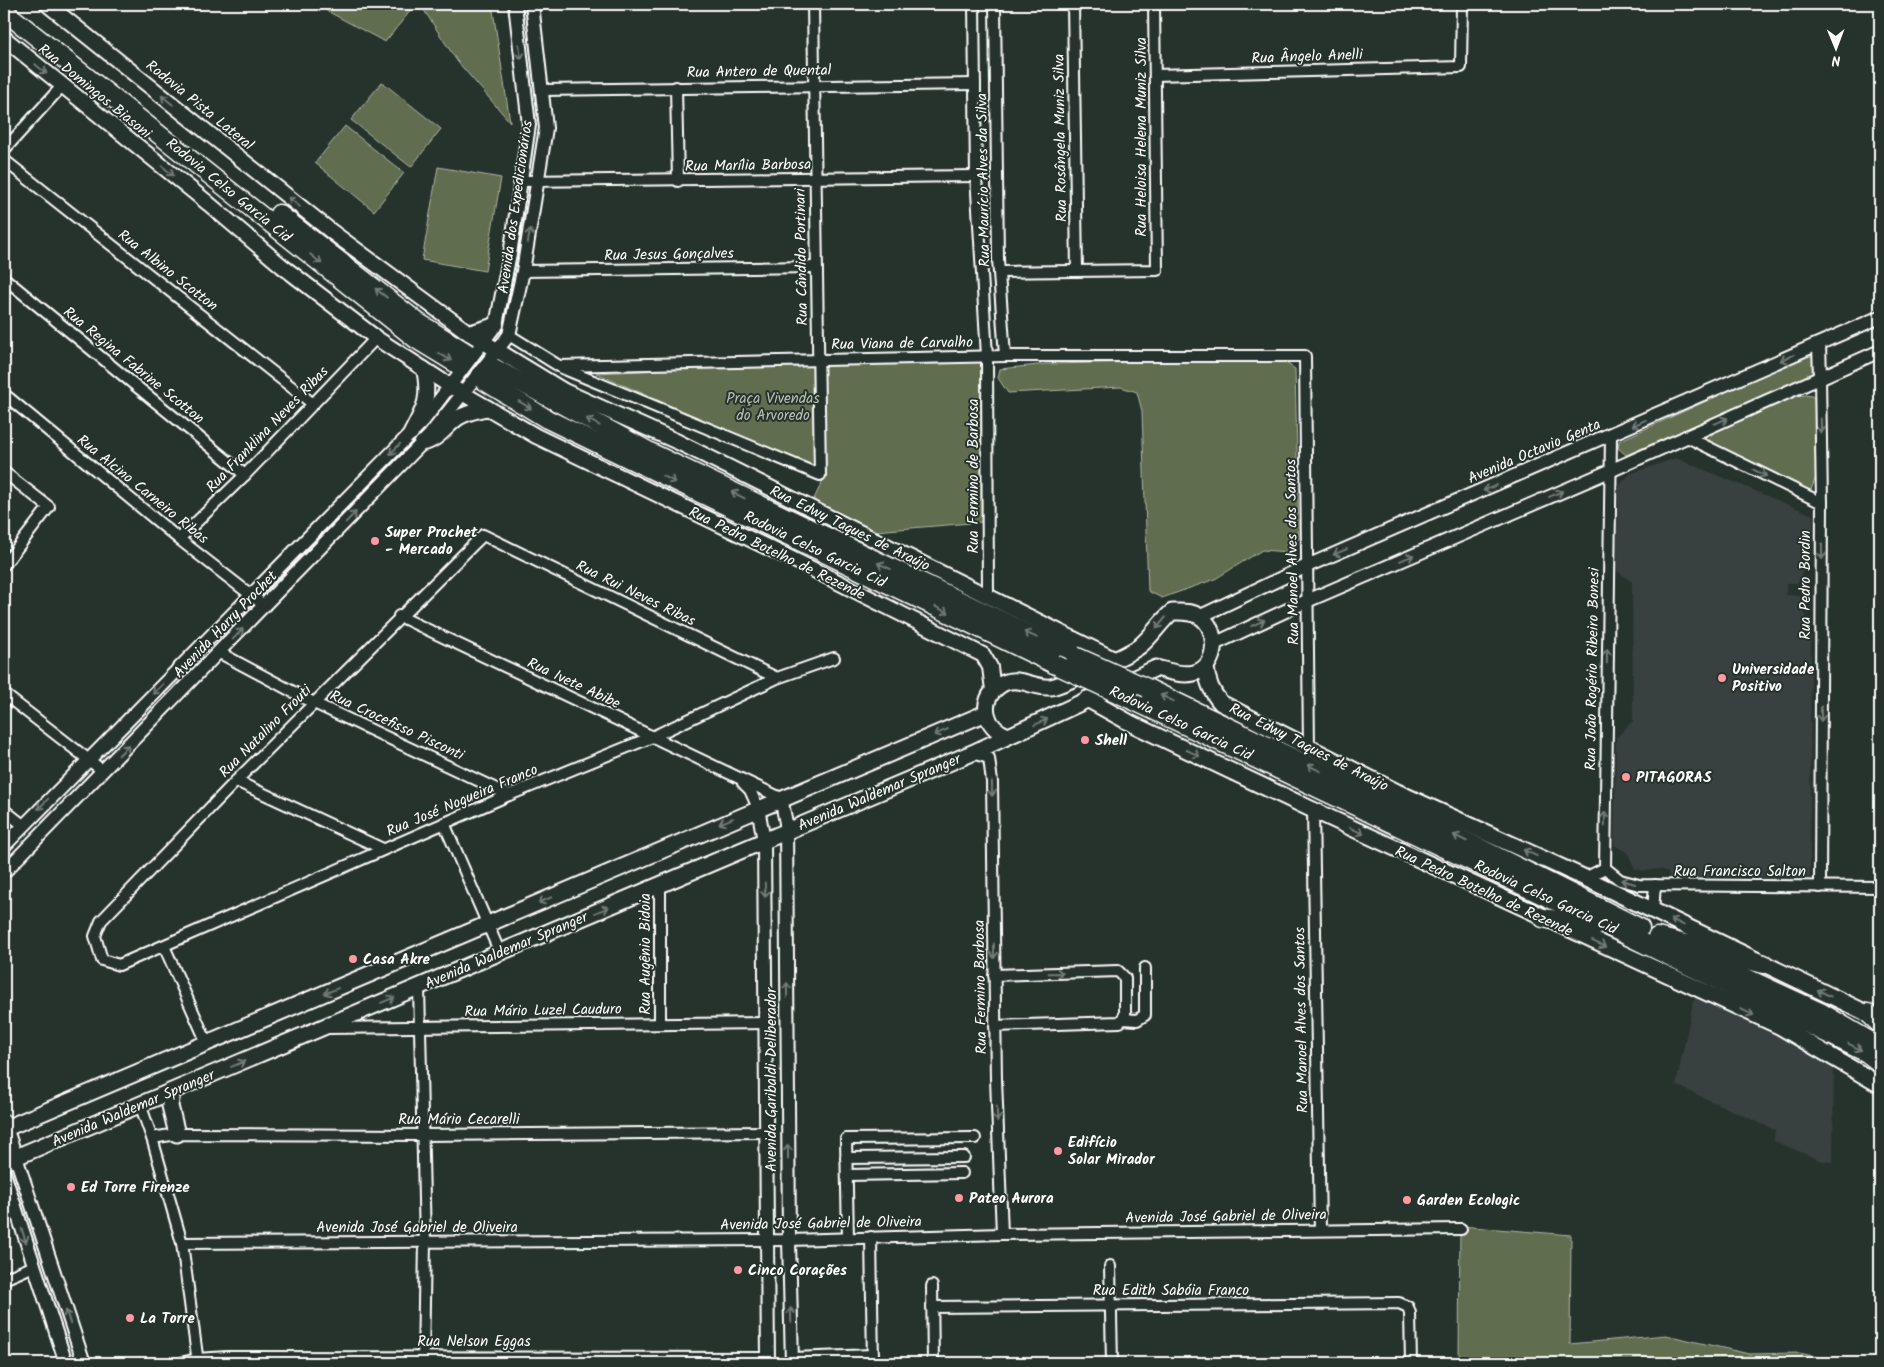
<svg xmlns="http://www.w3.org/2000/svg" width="1884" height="1367" font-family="Kalam,sans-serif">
<rect width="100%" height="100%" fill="#26332d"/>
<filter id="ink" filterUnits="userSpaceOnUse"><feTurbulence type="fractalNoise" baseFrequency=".02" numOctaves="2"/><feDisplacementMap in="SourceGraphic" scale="10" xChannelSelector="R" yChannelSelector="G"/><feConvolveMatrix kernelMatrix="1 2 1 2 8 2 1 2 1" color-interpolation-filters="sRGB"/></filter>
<g filter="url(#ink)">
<g fill="#374040">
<polygon points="1676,458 1813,515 1814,541 1798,583 1786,583 1786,595 1800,596 1811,635 1810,878 1749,878 1742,864 1738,867 1739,878 1669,877 1668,872 1661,869 1645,871 1635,869 1628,853 1614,845 1616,738 1633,721 1632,582 1617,571 1618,487 1630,474"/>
<polygon points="1698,992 1834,1058 1833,1162 1822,1161 1774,1141 1775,1130 1676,1085 1693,1002"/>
</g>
<g fill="#616d4f" stroke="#b0b6a7">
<polygon points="314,4 416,4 385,42"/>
<polygon points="420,4 492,4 510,122 457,61"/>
<polygon points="382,82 441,129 411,167 351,120"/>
<polygon points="345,126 404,173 374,211 315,163"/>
<polygon points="438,167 501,178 485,271 422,260"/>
<polygon points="1807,355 1813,357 1816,373 1626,455 1618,448 1619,441"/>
<polygon points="982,361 983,522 875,531 813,501 824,478 823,363"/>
<polygon points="1209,361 1284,362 1295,369 1299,538 1288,552 1262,550 1215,579 1162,598 1148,591 1142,411 1137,392 1121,387 1008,393 998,378 1000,369 1047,364"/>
<polygon points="813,363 815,469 596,373"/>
<polygon points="1805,395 1812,396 1817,402 1817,474 1811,490 1806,491 1711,447 1709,439 1713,433 1796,396"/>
<polygon points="1460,1226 1571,1235 1570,1344 1666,1335 1749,1354 1799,1353 1846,1363 1459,1363"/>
</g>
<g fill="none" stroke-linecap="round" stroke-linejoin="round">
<defs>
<g id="minor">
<polyline points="974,4 976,176 987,356 988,596"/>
<polyline points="995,4 998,259 1005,356"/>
<polyline points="1073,4 1077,271"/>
<polyline points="1155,75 1461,67 1462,4"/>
<polyline points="676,87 678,181"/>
<polyline points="543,90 975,84"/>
<polyline points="4,150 62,86"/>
<polyline points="4,160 313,404"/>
<polyline points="520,181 976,176"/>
<polyline points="523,271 816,267"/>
<polyline points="1000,272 1157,270 1154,4"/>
<polyline points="4,278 245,475"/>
<polyline points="509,335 559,366 1005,356 1305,356 1309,748"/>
<polyline points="562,368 820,475 813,4"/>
<polyline points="1820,377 1822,503 1820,887"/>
<polyline points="4,394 179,539 265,606"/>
<polyline points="1685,436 1822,503"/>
<polyline points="4,472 49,507 4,565"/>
<polyline points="179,539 245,475 376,338"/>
<polyline points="399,616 781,798"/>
<polyline points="220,653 314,703 509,795"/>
<polyline points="777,678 483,535 236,781 101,921 95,936 102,960 119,965 509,795 652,737 777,678 834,658"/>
<polyline points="4,694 103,771"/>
<polyline points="972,753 989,758 992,782 996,1079 1002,1234"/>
<polyline points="236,781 383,849"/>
<polyline points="743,783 750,790 758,808"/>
<polyline points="4,810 23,825"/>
<polyline points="1313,810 1320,1230"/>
<polyline points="444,823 500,953"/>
<polyline points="1605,868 1611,436"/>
<polyline points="1605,868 1620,880 1639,885 1880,887"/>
<polyline points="1585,878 1605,868"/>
<polyline points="660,886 660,1023"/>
<polyline points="1653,911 1655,885"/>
<polyline points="164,946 207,1043"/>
<polyline points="994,975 1118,971 1125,978 1125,1015 1120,1022 995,1026"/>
<polyline points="419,987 425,1242 423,1363"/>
<polyline points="1123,1019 1137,1020 1145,1015 1145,968"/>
<polyline points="328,1028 767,1023"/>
<polyline points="140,1104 152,1138 182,1243 198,1363"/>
<polyline points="152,1138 177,1134 422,1135 767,1132"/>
<polyline points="846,1158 964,1157"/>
<polyline points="847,1175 962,1173"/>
<polyline points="871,1237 873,1363"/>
<polyline points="848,1238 846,1139 975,1138"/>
<polyline points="182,1243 789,1240 1002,1234 1461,1229"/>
<polyline points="1110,1266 1112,1363"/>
<polyline points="4,1279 34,1266"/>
<polyline points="932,1286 933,1363"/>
<polyline points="932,1307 1399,1303 1408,1307 1410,1313 1411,1363"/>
<polyline points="792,1358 873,1355"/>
<polyline points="181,1363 197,1359 227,1357 768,1358"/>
</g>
<g id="tertiary">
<polyline points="1819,344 1820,377"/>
<polyline points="1201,616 1307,566 1880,317"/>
<polyline points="1214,644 1307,601 1612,470 1880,351"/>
<polyline points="781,798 786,823 789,1240 792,1363"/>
<polyline points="758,808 764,841 768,1363"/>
<polyline points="4,846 424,420 496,325 511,248 529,125 515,4"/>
<polyline points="4,872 429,436 509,335 523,271 546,128 532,4"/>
<polyline points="4,1121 84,1363"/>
<polyline points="4,1173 66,1363"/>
</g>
<g id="secondary">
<polyline points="47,4 332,232 469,333 564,391 678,442 1114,659"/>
<polyline points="4,38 209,204 282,266 376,338 450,386 536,436 800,563 983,655 990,667 993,690"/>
<polyline points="469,333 496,325"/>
<path d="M411,433C425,407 430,398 424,369"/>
<path d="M422,443C437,442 446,426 458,418C467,412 477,411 488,408"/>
</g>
<g id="primary">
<path d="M1206,667C1207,681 1211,692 1221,703L1397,792L1585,878L1879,1019"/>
<polyline points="1087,699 1132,724 1313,810 1781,1027 1880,1085"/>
<polyline points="172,1093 170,1106 177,1134"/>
<polyline points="4,1129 986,713"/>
<path d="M4,1162L972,753L1156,668C1168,671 1182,676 1194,673C1219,667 1219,627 1199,616C1191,611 1181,612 1172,612C1160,622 1153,635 1141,645C1133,653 1062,685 1051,687C1033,689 1016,673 999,686C978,701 985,728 1008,736"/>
</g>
<g id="motorway">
<polyline points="4,11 416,339 457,364"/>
<polyline points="279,214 419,323 467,353"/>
<polyline points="492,367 650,452 1075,656"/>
<polyline points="483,380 547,419 1054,664"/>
<polyline points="1147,688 1476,846 1640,928"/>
<polyline points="1128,698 1612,928 1867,1053 1880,1063"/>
<polyline points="1543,918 1597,926"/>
<polyline points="1657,937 1764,964"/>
<polyline points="1684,949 1822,1013 1880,1047"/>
<polyline points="1868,1013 1880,1024"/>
</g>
</defs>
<use href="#minor" stroke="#fff" stroke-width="14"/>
<use href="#tertiary" stroke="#fff" stroke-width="16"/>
<use href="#secondary" stroke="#fff" stroke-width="18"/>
<use href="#primary" stroke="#fff" stroke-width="19"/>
<use href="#motorway" stroke="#fff" stroke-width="21"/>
<use href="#minor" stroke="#26332d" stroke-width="10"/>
<use href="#tertiary" stroke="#26332d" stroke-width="12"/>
<use href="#secondary" stroke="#26332d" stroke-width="14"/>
<use href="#primary" stroke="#26332d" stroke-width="15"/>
<use href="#motorway" stroke="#26332d" stroke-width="18"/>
<defs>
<g id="motorway-bridge">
<polyline points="1075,656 1147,688"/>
<polyline points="1054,664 1128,698"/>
</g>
</defs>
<use href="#motorway-bridge" stroke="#fff" stroke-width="21" stroke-linecap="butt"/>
<use href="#motorway-bridge" stroke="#26332d" stroke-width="18"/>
</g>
<defs><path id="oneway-shaft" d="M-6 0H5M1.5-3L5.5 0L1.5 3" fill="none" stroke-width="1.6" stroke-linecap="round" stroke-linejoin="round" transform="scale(1.25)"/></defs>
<g stroke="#727a76">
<use href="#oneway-shaft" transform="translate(520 52) rotate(83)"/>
<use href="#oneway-shaft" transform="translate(41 69) rotate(40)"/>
<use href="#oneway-shaft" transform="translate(167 100) rotate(-141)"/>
<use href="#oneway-shaft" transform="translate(168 171) rotate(39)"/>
<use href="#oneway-shaft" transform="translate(294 202) rotate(-141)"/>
<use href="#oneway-shaft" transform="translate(529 236) rotate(-80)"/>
<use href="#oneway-shaft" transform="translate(316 259) rotate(39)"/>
<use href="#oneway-shaft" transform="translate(381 293) rotate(-142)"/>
<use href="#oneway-shaft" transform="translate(445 357) rotate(31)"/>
<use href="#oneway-shaft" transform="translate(1787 358) rotate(156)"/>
<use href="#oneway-shaft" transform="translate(525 405) rotate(31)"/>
<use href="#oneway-shaft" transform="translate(1721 421) rotate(-24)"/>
<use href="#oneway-shaft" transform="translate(593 422) rotate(-152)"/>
<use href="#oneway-shaft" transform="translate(1639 423) rotate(156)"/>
<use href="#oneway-shaft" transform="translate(1821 426) rotate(89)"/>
<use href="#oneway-shaft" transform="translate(395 449) rotate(134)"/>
<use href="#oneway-shaft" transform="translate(1760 473) rotate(26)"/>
<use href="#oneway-shaft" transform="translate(669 479) rotate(26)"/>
<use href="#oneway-shaft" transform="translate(1490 488) rotate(157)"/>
<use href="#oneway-shaft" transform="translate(1556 494) rotate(-23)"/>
<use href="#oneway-shaft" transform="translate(738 495) rotate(-154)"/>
<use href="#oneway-shaft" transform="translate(351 517) rotate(-46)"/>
<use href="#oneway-shaft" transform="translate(1340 552) rotate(157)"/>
<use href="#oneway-shaft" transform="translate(1822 552) rotate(90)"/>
<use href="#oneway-shaft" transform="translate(1407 558) rotate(-23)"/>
<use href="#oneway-shaft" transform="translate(884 566) rotate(-155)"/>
<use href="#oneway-shaft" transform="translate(942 610) rotate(26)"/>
<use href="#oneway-shaft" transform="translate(1161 623) rotate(130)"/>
<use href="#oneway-shaft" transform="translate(1258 623) rotate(-25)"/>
<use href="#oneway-shaft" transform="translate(238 634) rotate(-46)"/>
<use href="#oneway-shaft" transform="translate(1031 635) rotate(-155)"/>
<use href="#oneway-shaft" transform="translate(1607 656) rotate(-89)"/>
<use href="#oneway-shaft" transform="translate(158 689) rotate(135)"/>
<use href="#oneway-shaft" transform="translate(1167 698) rotate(-154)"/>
<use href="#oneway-shaft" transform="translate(1821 714) rotate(90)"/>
<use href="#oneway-shaft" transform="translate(1041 722) rotate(-25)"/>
<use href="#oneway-shaft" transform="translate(941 732) rotate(157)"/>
<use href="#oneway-shaft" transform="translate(124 750) rotate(-45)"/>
<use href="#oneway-shaft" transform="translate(1193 753) rotate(25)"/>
<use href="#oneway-shaft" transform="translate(1314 768) rotate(-154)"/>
<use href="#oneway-shaft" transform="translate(992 789) rotate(89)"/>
<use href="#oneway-shaft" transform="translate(43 804) rotate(134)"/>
<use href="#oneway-shaft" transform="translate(1605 819) rotate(-89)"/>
<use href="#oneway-shaft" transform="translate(726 821) rotate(157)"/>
<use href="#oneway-shaft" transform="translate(1357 831) rotate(25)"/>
<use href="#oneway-shaft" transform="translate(1460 838) rotate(-154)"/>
<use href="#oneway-shaft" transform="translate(1530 853) rotate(-155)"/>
<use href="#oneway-shaft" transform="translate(1628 882) rotate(-164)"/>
<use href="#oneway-shaft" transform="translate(765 890) rotate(89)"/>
<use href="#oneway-shaft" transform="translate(545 900) rotate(157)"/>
<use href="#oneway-shaft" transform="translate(602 910) rotate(-23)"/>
<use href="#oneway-shaft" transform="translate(1677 922) rotate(-154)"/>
<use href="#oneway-shaft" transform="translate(1599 944) rotate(25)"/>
<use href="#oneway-shaft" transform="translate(994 951) rotate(89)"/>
<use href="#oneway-shaft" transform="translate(1056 973) rotate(-1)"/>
<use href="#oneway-shaft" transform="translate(787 990) rotate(-90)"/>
<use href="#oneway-shaft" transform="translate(331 991) rotate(157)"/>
<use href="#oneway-shaft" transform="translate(1824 993) rotate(-154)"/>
<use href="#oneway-shaft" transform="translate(388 1000) rotate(-23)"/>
<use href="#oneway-shaft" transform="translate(1747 1012) rotate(25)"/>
<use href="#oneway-shaft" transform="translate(1855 1047) rotate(27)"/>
<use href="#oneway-shaft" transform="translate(238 1064) rotate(-23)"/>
<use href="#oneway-shaft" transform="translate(997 1114) rotate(88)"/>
<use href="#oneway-shaft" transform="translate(788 1152) rotate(-90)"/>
<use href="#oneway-shaft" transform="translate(24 1236) rotate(72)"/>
<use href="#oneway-shaft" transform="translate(791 1315) rotate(-92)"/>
<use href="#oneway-shaft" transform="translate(68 1317) rotate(-108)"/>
</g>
</g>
<g fill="#ff9aa2" stroke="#26332d" stroke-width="2">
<circle cx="375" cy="541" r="5"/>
<circle cx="1722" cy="678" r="5"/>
<circle cx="1085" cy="740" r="5"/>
<circle cx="1626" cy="777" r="5"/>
<circle cx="353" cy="959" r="5"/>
<circle cx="1058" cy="1151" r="5"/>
<circle cx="71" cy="1187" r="5"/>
<circle cx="959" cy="1198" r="5"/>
<circle cx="1407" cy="1200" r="5"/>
<circle cx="738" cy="1270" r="5"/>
<circle cx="130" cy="1318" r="5"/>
</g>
<g text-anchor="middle" stroke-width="4" stroke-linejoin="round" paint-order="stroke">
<g font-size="15" fill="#fff" stroke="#26332d">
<text transform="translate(1307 56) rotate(-2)" y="5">Rua Ângelo Anelli</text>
<text transform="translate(759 71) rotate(-1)" y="5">Rua Antero de Quental</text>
<text transform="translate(95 91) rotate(39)" y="5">Rua Domingos Biasoni</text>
<text transform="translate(200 105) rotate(39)" y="5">Rodovia Pista Lateral</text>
<text transform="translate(1141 137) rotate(-90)" y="5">Rua Heloisa Helena Muniz Silva</text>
<text transform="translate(1060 138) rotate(-91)" y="5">Rua Rosângela Muniz Silva</text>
<text transform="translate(748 165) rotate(-1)" y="5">Rua Marília Barbosa</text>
<text transform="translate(983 180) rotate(-91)" y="5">Rua Maurício Alves da Silva</text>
<text transform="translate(229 190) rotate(39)" y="5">Rodovia Celso Garcia Cid</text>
<text transform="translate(515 207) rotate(-82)" y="5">Avenida dos Expedicionários</text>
<text transform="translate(669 254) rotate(-1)" y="5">Rua Jesus Gonçalves</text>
<text transform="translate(801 257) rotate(-91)" y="5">Rua Cândido Portinari</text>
<text transform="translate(168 270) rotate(38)" y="5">Rua Albino Scotton</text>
<text transform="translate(902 343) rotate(-1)" y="5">Rua Viana de Carvalho</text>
<text transform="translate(134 365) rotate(39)" y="5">Rua Regina Fabrine Scotton</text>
<text transform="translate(267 429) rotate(-46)" y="5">Rua Franklina Neves Ribas</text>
<text transform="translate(1534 451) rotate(-23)" y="5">Avenida Octavio Genta</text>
<text transform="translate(973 476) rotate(-90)" y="5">Rua Fermino de Barbosa</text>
<text transform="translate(143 489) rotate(39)" y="5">Rua Alcino Carneiro Ribas</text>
<text transform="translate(850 528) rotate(26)" y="5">Rua Edwy Taques de Araújo</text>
<text transform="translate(815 549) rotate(26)" y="5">Rodovia Celso Garcia Cid</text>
<text transform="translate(1292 552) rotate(-91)" y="5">Rua Manoel Alves dos Santos</text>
<text transform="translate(777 553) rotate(26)" y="5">Rua Pedro Botelho de Rezende</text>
<text transform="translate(1805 585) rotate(-90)" y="5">Rua Pedro Bordin</text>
<text transform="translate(636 593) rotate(26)" y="5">Rua Rui Neves Ribas</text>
<text transform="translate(225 624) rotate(-46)" y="5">Avenida Harry Prochet</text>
<text transform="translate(1592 669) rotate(-89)" y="5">Rua João Rogério Ribeiro Bonesi</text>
<text transform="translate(574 683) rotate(25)" y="5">Rua Ivete Abibe</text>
<text transform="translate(1181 723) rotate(25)" y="5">Rodovia Celso Garcia Cid</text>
<text transform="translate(397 725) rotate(25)" y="5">Rua Crocefisso Pisconti</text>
<text transform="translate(265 731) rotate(-45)" y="5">Rua Natalino Frouti</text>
<text transform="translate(1309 747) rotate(27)" y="5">Rua Edwy Taques de Araújo</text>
<text transform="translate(879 792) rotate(-23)" y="5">Avenida Waldemar Spranger</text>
<text transform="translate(462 800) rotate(-23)" y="5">Rua José Nogueira Franco</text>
<text x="1740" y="876">Rua Francisco Salton</text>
<text transform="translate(1484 891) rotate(25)" y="5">Rua Pedro Botelho de Rezende</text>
<text transform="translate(1546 897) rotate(25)" y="5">Rodovia Celso Garcia Cid</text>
<text transform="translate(506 950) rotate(-23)" y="5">Avenida Waldemar Spranger</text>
<text transform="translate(645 954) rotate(-90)" y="5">Rua Augênio Bidoia</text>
<text transform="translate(980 987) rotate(-91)" y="5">Rua Fermino Barbosa</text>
<text transform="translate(543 1010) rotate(-1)" y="5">Rua Mário Luzel Cauduro</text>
<text transform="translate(1301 1020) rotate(-91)" y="5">Rua Manoel Alves dos Santos</text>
<text transform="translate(771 1080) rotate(-90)" y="5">Avenida Garibaldi Deliberador</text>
<text transform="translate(133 1108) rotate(-23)" y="5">Avenida Waldemar Spranger</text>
<text x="459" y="1124">Rua Mário Cecarelli</text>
<text transform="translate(1226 1216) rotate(-1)" y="5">Avenida José Gabriel de Oliveira</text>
<text transform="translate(821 1223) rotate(-1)" y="5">Avenida José Gabriel de Oliveira</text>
<text x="417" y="1232">Avenida José Gabriel de Oliveira</text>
<text x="1171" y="1295">Rua Edith Sabóia Franco</text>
<text x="474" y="1346">Rua Nelson Eggas</text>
</g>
<g font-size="15" fill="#b8bdb0" stroke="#26332d">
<text x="773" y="403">Praça Vivendas<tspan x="773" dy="17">do Arvoredo</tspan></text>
</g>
<g font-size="15" font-weight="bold" fill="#fff" stroke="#26332d" text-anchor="start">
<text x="385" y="537">Super Prochet<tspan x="385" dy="17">- Mercado</tspan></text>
<text x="1732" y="674">Universidade<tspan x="1732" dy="17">Positivo</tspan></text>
<text x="1095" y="745">Shell</text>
<text x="1636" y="782">PITAGORAS</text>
<text x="363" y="964">Casa Akre</text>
<text x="1068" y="1147">Edifício<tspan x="1068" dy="17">Solar Mirador</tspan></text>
<text x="81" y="1192">Ed Torre Firenze</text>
<text x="969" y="1203">Pateo Aurora</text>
<text x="1417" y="1205">Garden Ecologic</text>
<text x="748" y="1275">Cinco Corações</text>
<text x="140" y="1323">La Torre</text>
</g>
</g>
<rect width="1884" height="1367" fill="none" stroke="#26332d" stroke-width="20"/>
<rect x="10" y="10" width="1864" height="1347" fill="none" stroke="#fff" stroke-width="2" filter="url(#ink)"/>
<g transform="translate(1836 48) rotate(179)" stroke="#26332d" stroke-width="4" paint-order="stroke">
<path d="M0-4L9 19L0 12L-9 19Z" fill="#ffffff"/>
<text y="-8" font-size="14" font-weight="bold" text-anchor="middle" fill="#ffffff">N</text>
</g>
</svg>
